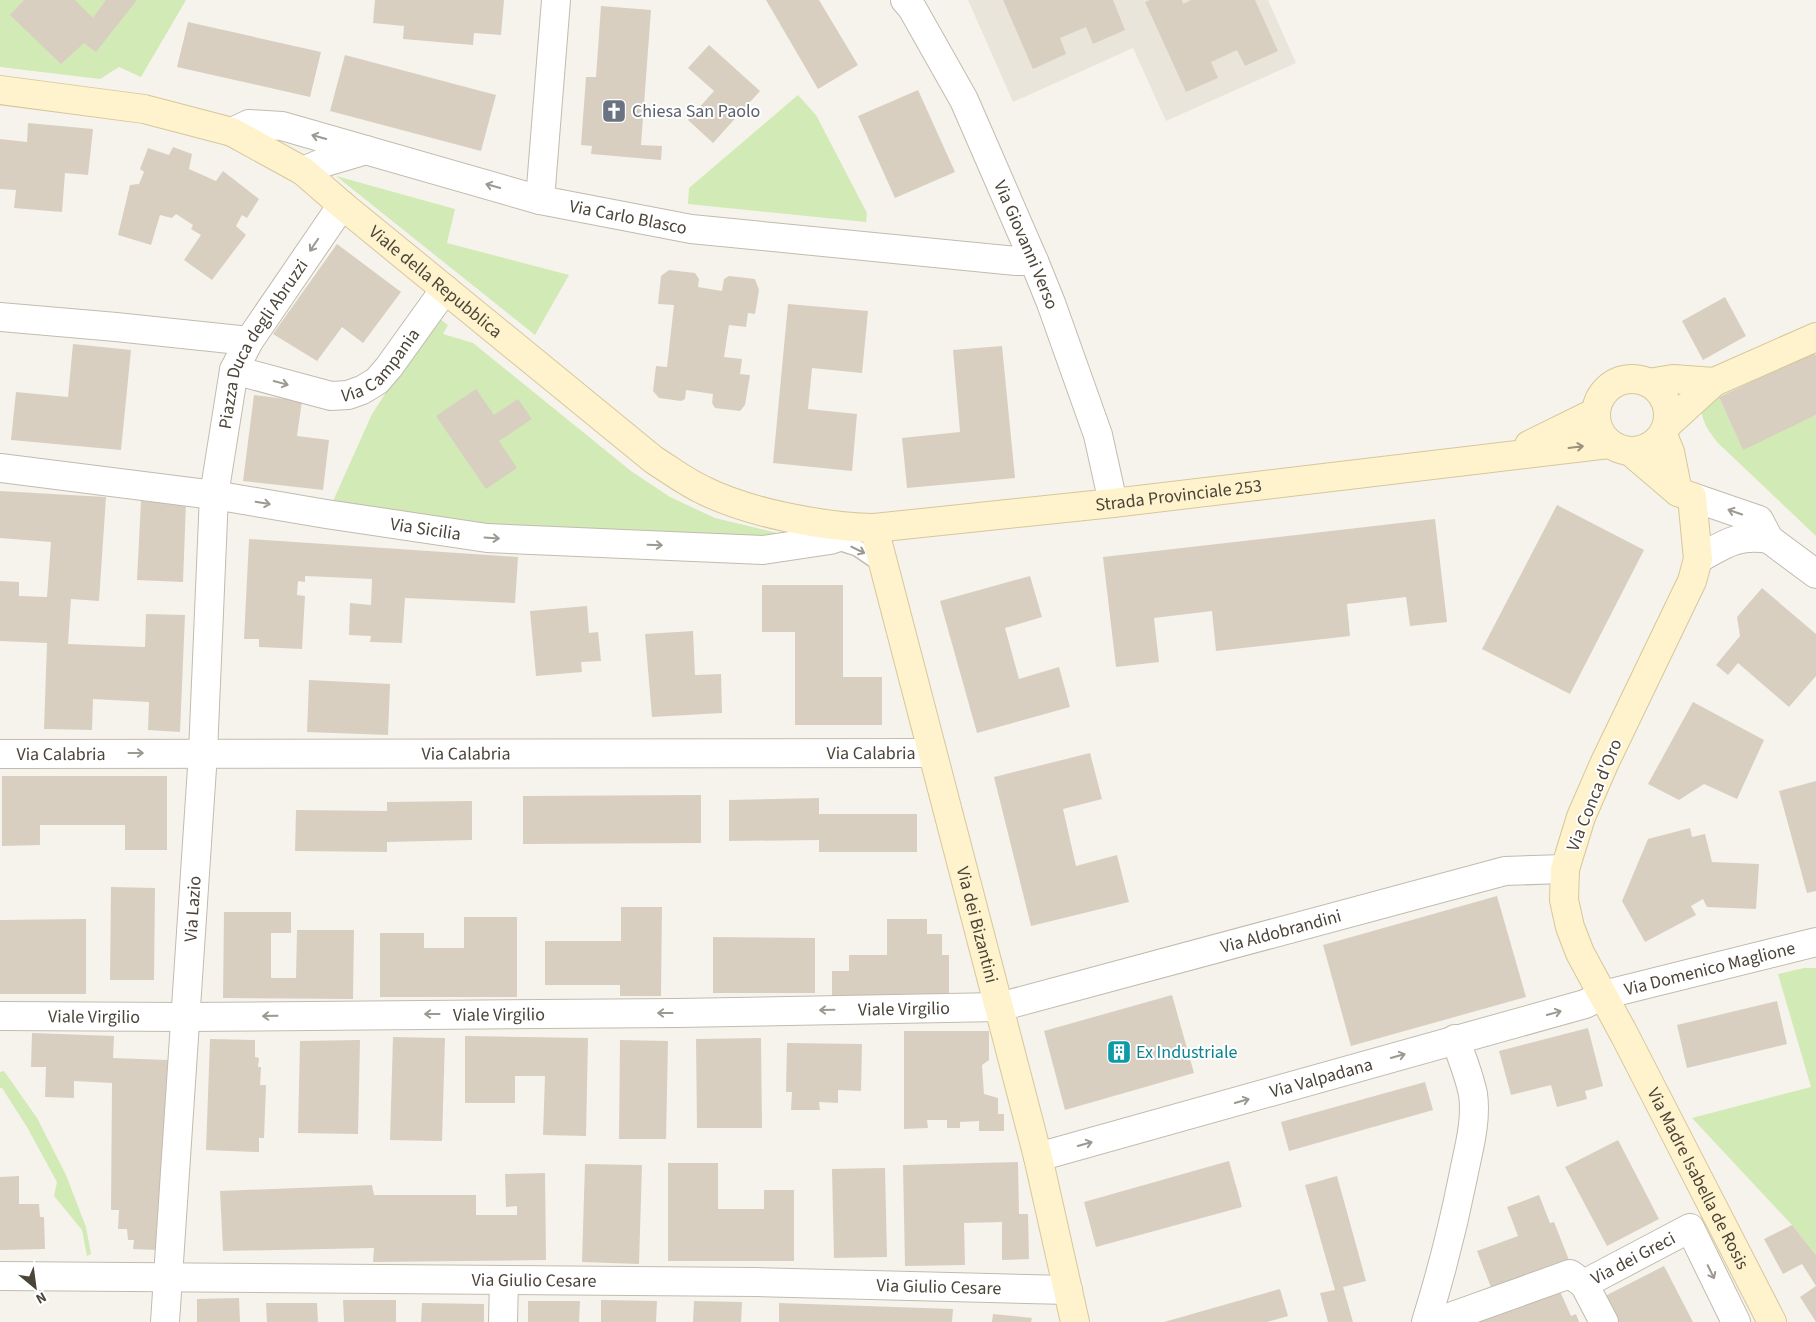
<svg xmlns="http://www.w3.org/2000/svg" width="1816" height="1322" font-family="'Source Sans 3',sans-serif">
<rect width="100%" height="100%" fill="#f6f3ec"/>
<polygon fill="#eae5da" points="968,0 1268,0 1296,63 1166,121 1133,48 1013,102"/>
<g fill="#d2eab5">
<polygon points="0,0 186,0 141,77 119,67 100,79 0,67"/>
<polygon points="798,95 816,115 867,213 866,222 688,204 689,188"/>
<polygon points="336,176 455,209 447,243 569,275 535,335"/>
<polygon points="436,316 448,325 443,334 473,343 631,471 670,497 715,518 777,533 776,537 489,529 333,501 372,414"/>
<path d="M1719,397L1743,449L1816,415V536L1718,443C1709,432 1702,422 1701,408L1708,402Z"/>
<polygon points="1804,968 1816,968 1816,1255 1792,1225 1692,1118 1811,1087 1778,974"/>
<polygon points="4,1071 37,1118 66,1175 86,1227 91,1254 87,1256 82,1230 54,1196 57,1182 27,1127 2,1088 0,1088 0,1072"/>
</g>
<g fill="#d8cfc1">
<polygon points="24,0 75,0 93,18 106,0 137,0 96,52 84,43 61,64 10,15"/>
<polygon points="375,0 504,0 501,35 474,33 473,45 403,39 404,26 373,23"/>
<polygon points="766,0 819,0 858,65 818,89"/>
<polygon points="1003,0 1113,0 1125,30 1093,44 1086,27 1060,38 1066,54 1033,69"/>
<polygon points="1150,0 1182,0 1183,4 1191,0 1255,0 1278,51 1245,66 1237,50 1211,62 1218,78 1186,92 1145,2"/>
<polygon points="601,6 651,10 641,145 662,146 661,160 591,154 592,146 581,145 586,77 596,77"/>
<polygon points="188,22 321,52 310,97 177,67"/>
<polygon points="709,45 760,91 713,143 688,120 714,91 688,68"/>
<polygon points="345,55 496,95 481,151 330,111"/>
<polygon points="918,90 955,172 895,198 858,116"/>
<polygon points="28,123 93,129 88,175 65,173 62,212 14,208 16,190 0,189 0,139 27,142"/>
<polygon points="173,147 192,154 189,169 216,181 223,171 259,199 247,218 242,215 236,226 246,235 212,280 184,260 201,235 191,229 193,225 176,214 172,218 160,215 151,245 118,235 130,185 139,184 144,172 140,169 148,148 169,155"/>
<polygon points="337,244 401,292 363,343 342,327 317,361 273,334"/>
<polygon points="669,270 695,273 699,279 698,287 722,291 724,279 729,276 755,279 759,290 755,314 748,313 746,327 729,325 724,357 742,359 740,374 750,375 745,405 740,411 715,408 712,403 713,394 686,390 685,399 681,401 659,398 653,391 656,366 667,367 674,305 658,304 661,276"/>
<polygon points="1725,297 1746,336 1703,360 1682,321"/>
<polygon points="788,304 868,311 862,373 812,368 808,409 857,414 852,471 773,463"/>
<polygon points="73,344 131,350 121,450 11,440 16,392 68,397"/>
<polygon points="1002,346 1015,478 907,488 902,438 960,432 953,350"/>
<polygon points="1814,352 1816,356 1816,415 1743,450 1719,397"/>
<polygon points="476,389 494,415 518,399 532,419 499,441 517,468 486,489 436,416"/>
<polygon points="254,395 302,401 297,436 329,440 323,490 243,481"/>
<polygon points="0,491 106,497 99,601 71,599 68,644 145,647 146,614 185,615 180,732 148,730 149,702 93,699 92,730 44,729 47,643 0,641 0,581 19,582 19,596 47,597 51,542 0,538"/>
<polygon points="141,501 186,503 183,582 137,580"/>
<polygon points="1557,505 1644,550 1570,694 1482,649"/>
<polygon points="1435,519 1447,622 1410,626 1406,597 1347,604 1350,636 1216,651 1212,611 1154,618 1159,662 1116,667 1103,557"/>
<polygon points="249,539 518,557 515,603 405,598 402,643 370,642 371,636 349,635 350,603 371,605 372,579 305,576 305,582 298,581 297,595 305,596 302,649 259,647 259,639 244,639"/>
<polygon points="1030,576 1042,617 1005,628 1019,679 1059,667 1070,707 977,733 940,601"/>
<polygon points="762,585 843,585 843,677 882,677 882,725 795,725 795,632 762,632"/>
<polygon points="1762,588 1816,634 1816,676 1789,707 1738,663 1728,675 1716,665 1740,636 1737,617"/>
<polygon points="587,606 589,633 598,632 601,661 581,662 582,672 536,676 530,611"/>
<polygon points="693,631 695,675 721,674 722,713 652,717 645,634"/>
<polygon points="309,680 390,684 388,735 307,732"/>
<polygon points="1693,702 1764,740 1737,799 1704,784 1679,800 1648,784"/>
<polygon points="1090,753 1102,799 1063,809 1076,866 1117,855 1129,902 1031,926 994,777"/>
<polygon points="2,776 167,776 167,850 125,850 125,825 40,825 40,845 2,846"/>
<polygon points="1816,781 1816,891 1807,893 1779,791"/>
<polygon points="701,795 701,843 523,844 523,796"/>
<polygon points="819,798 819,814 917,814 917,852 819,852 819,840 729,841 729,800"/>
<polygon points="472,801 472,840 387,842 387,852 295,851 296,810 387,811 387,802"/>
<polygon points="1690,828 1692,837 1705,834 1712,862 1759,864 1756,909 1707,907 1703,899 1691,906 1696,915 1645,942 1622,901 1648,839"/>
<polygon points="111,887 155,888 154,980 110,980"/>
<polygon points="1497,896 1526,997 1351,1046 1323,945"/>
<polygon points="621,907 662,907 661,996 620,996 620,985 545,985 545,941 621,941"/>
<polygon points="224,912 291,912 291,933 271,933 271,978 296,978 297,930 354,930 353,999 223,998"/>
<polygon points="464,917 517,917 517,997 380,997 380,933 424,933 424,948 464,948"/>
<polygon points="86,919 86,994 0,994 0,920"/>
<polygon points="887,919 927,919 927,934 942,934 942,955 949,955 949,998 832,997 832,971 849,971 849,955 887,955"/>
<polygon points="713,937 815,938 815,993 713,993"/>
<polygon points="1172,995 1194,1073 1065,1110 1044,1031"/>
<polygon points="1777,1001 1787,1044 1687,1068 1677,1025"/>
<polygon points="1588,1028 1603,1086 1585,1091 1587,1099 1557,1107 1551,1085 1511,1095 1499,1051"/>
<polygon points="904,1031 989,1031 989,1060 982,1065 984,1094 998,1098 998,1114 1004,1114 1004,1131 979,1131 979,1121 960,1122 960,1128 947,1128 947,1120 927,1120 928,1128 904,1129"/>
<polygon points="32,1033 114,1036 113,1058 168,1060 162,1226 156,1227 156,1250 133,1249 134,1240 128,1240 127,1229 118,1229 119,1210 111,1210 112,1083 74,1081 74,1098 45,1097 46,1067 31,1067"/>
<polygon points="465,1036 588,1038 586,1136 543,1135 545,1076 515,1076 515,1103 465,1103"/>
<polygon points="393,1037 445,1038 442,1141 390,1140"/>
<polygon points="761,1038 762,1128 697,1128 696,1039"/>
<polygon points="210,1039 255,1040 255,1057 259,1058 258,1067 261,1067 260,1085 266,1085 264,1138 259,1138 259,1152 206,1150"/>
<polygon points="360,1040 358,1134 298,1133 300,1041"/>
<polygon points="620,1040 668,1041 666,1139 619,1139"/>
<polygon points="787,1043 862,1044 861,1091 838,1090 838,1103 819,1102 820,1110 791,1110 792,1092 786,1092"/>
<polygon points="1425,1082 1433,1110 1289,1151 1281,1122"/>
<polygon points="1618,1140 1659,1219 1607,1246 1565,1167"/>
<polygon points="1229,1161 1242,1207 1096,1247 1084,1202"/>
<polygon points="1018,1162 1019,1214 1028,1214 1029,1259 1002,1260 1002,1222 964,1223 965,1265 905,1266 903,1165"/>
<polygon points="668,1163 718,1163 718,1209 764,1209 764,1190 794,1190 794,1261 668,1261"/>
<polygon points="585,1164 642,1165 639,1264 582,1262"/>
<polygon points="885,1168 887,1257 834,1258 832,1169"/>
<polygon points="545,1173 546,1260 373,1262 374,1248 223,1251 220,1191 372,1185 374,1195 476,1195 476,1215 517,1215 517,1206 506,1207 505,1174"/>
<polygon points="19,1176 19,1204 39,1204 40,1217 44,1217 45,1249 0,1250 0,1177"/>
<polygon points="1337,1176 1366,1281 1343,1287 1353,1322 1328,1322 1320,1293 1335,1290 1305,1185"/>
<polygon points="1539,1195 1550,1223 1554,1222 1569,1260 1492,1290 1477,1251 1518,1236 1507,1207"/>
<polygon points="1792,1225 1816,1255 1816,1286 1802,1264 1783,1274 1764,1239"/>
<polygon points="1664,1266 1693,1322 1618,1322 1605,1296"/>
<polygon points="1816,1286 1816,1322 1800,1297"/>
<polygon points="1280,1289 1288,1316 1267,1322 1164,1322"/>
<polygon points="1559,1289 1571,1316 1576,1314 1579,1322 1478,1322"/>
<polygon points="239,1298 240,1322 197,1322 197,1299"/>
<polygon points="343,1300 396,1300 396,1322 344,1322"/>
<polygon points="601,1300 657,1301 656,1322 601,1322"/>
<polygon points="528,1301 580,1301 579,1322 528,1322"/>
<polygon points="694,1301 742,1302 741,1322 693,1322"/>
<polygon points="266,1303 317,1303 318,1322 267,1322"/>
<polygon points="422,1303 484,1304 484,1322 421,1322"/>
<polygon points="779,1303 953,1309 952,1322 779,1322"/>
<polygon points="993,1314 1032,1318 1031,1322 992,1322"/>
</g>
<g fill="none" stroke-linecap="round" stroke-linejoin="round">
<defs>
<polyline id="lane" points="832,540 857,548 882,565"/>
<g id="street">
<path id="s1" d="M905,0L912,8L964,100L1034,261L1051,303L1098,435L1113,503"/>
<path id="s2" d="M232,132L249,124L282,126L540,200L691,229L1016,261H1034"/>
<polyline points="303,171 322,163 366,150"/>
<polyline points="540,200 556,0"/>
<polyline points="0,317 116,327 249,341"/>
<path id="s3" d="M234,370L331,396L348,395L362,390L377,381L389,367L445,289"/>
<path id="s4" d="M0,468L214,495L326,514L487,538L763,550L830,540L845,535L848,528"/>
<polyline points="1692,497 1759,520 1769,539 1816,574"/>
<path d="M1698,559C1725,544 1737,534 1769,539"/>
<path id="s5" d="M0,754L932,753"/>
<path id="s6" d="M0,1016L185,1017L677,1013L999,1007L1505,871L1565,869"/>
<path id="s7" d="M1038,1157L1585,1004L1603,995L1816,942"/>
<path id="s8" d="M0,1276L756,1282L1068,1290"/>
<polyline points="1584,1284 1604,1322"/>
<path id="s9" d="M165,1322L203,753L214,495L234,370L249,341L342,205"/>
<polyline points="503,1322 504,1280"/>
<path d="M1426,1322C1441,1274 1453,1227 1463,1177C1468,1151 1477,1122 1473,1094C1469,1075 1462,1057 1455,1039"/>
<path id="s10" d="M1436,1322L1570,1274L1584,1284L1690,1228L1736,1322"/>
</g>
<g id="secondary">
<path id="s11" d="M0,90L144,109L232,132L303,171L342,205L654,460C670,470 686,482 703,490C749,513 823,527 874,528L1113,503L1609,444"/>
<circle cx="1632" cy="415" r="36"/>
<polyline points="1648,383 1673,379 1714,382"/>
<polyline points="1668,424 1714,382 1816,337"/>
<polyline points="1663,435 1670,452 1678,492"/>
<polyline points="1529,445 1596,412"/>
<path id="s12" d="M1631,452L1678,492L1692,497L1698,559L1692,581L1604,764L1581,817L1565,869L1564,900L1570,927L1580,953L1624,1034L1772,1322"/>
<path id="s13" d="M874,528L1038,1157L1075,1322"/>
</g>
</defs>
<use href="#lane" stroke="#c2bbae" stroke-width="18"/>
<use href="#street" stroke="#c2bbae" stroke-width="30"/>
<use href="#secondary" stroke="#d6c79b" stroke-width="30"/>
<use href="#lane" stroke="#fff" stroke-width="15"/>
<use href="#street" stroke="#fff" stroke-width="28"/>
<use href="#secondary" stroke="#fff3cd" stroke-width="28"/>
</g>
<defs><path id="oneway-shaft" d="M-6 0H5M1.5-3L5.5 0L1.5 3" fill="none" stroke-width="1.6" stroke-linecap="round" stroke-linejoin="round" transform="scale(1.25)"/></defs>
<g stroke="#9c9892">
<use href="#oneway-shaft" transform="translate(319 137) rotate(-164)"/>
<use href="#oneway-shaft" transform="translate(493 186) rotate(-164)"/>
<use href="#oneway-shaft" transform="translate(314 245) rotate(124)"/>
<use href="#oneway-shaft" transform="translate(281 383) rotate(15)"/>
<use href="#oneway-shaft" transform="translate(263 503) rotate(10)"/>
<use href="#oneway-shaft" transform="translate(1735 512) rotate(-161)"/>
<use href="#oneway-shaft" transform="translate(492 538) rotate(4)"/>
<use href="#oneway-shaft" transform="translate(655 545) rotate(2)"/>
<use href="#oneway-shaft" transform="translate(858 550) rotate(26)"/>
<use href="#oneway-shaft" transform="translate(136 753)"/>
<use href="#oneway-shaft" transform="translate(827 1010) rotate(179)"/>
<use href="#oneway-shaft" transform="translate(665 1013) rotate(180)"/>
<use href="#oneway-shaft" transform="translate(1554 1013) rotate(-15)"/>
<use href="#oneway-shaft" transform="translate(432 1014) rotate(180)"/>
<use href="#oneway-shaft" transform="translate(270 1016) rotate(179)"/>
<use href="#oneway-shaft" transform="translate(1398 1056) rotate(-16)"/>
<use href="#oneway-shaft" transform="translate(1242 1101) rotate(-16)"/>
<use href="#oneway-shaft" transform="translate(1085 1144) rotate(-16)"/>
<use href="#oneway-shaft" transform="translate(1711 1272) rotate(64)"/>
</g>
<use stroke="#9c937c" href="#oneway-shaft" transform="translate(1576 447) rotate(-7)"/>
<defs>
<symbol id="church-square" viewBox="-11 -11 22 22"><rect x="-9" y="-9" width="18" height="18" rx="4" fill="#6b7280" stroke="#fff"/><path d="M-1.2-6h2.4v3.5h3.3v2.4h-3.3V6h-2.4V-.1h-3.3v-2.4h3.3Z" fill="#fff"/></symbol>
<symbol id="building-square" viewBox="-11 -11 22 22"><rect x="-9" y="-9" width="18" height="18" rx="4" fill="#0f9aa8" stroke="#fff"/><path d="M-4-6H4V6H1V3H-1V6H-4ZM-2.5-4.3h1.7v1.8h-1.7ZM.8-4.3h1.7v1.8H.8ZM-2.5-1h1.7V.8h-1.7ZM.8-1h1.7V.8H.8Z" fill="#fff"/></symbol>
</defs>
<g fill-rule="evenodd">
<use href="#church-square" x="600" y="97" width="28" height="28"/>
<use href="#building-square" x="1105" y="1038" width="28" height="28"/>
</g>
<g text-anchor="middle" stroke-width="4" stroke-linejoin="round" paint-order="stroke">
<g font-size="18" fill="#5b616d" stroke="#fff" text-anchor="start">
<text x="632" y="117">Chiesa San Paolo</text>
</g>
<g font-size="18" fill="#4b4439" stroke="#fff">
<text dy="6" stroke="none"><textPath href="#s2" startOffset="410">Via Carlo Blasco</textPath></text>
<text dy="6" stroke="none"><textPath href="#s1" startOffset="274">Via Giovanni Verso</textPath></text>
<text dy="6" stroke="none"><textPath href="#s11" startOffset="490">Viale della Repubblica</textPath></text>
<text dy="6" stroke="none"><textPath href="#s9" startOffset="990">Piazza Duca degli Abruzzi</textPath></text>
<text dy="6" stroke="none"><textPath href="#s3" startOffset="162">Via Campania</textPath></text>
<text dy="6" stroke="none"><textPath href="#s11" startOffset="1312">Strada Provinciale 253</textPath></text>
<text dy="6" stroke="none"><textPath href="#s4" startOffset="430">Via Sicilia</textPath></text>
<text dy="6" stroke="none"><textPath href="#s5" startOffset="61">Via Calabria</textPath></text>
<text dy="6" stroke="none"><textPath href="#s5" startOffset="466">Via Calabria</textPath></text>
<text dy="6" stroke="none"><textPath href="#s5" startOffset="871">Via Calabria</textPath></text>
<text transform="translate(1594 795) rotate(-68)" y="6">Via Conca d'Oro</text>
<text dy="6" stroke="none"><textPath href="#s9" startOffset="414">Via Lazio</textPath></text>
<text dy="6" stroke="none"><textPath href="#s13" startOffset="410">Via dei Bizantini</textPath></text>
<text dy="6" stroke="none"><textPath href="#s6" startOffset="1291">Via Aldobrandini</textPath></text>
<text dy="6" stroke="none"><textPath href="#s7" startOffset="698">Via Domenico Maglione</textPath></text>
<text dy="6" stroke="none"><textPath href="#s6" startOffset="904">Viale Virgilio</textPath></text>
<text dy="6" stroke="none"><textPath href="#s6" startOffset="499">Viale Virgilio</textPath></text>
<text dy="6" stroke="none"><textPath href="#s6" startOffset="94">Viale Virgilio</textPath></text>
<text dy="6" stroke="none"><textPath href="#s7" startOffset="294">Via Valpadana</textPath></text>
<text dy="6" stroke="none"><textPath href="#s12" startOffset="818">Via Madre Isabella de Rosis</textPath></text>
<text dy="6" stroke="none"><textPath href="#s10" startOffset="215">Via dei Greci</textPath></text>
<text dy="6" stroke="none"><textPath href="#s8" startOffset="534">Via Giulio Cesare</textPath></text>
<text dy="6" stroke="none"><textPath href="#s8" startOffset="939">Via Giulio Cesare</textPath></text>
</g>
<g font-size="18" fill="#0d838f" stroke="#fff" text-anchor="start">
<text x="1136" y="1058">Ex Industriale</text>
</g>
</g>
<g transform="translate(35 1287) rotate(151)" stroke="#ffffff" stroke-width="4" paint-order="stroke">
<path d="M0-4L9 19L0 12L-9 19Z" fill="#4b4439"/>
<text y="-8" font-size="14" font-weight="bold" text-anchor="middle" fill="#4b4439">N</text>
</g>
</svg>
